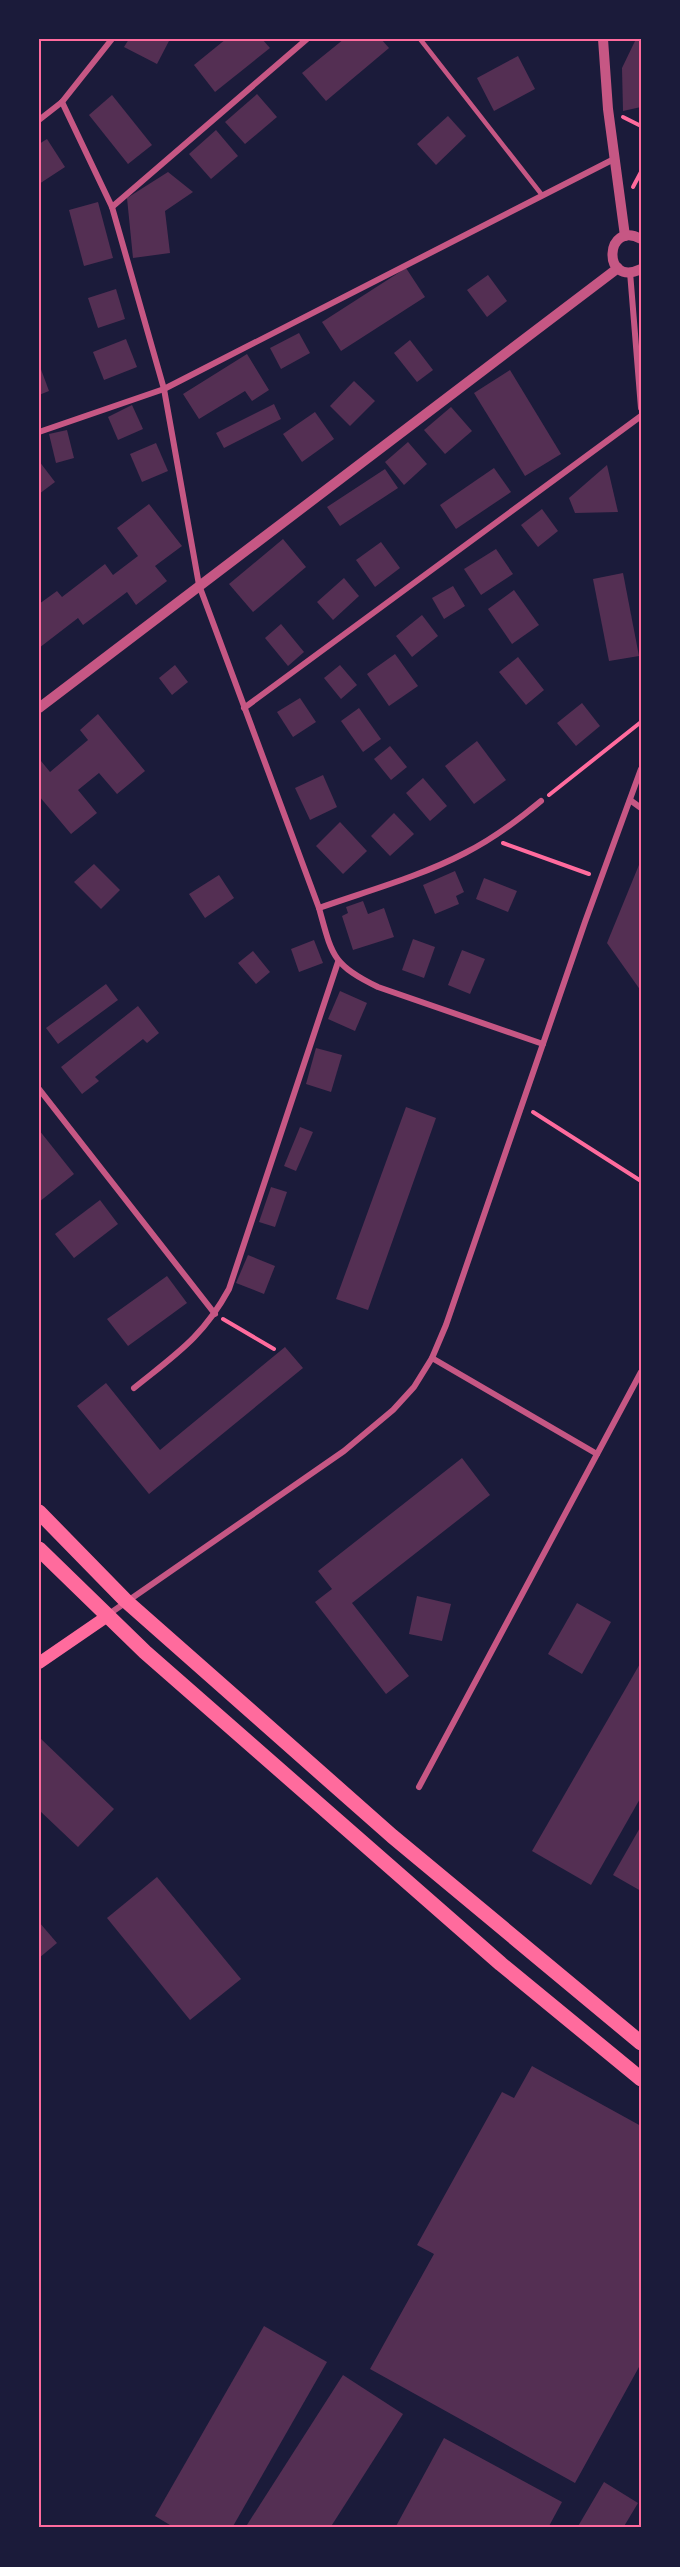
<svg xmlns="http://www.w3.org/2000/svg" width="680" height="2567" font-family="Manrope,sans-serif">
<rect width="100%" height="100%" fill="#1b1b3a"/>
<g fill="#542f53">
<polygon points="129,39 170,39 157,64 124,47"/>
<polygon points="226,39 262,39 270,48 215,92 194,65"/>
<polygon points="344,39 381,39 389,48 326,101 302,73"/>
<polygon points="636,39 641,39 641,107 623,111 622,68"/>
<polygon points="518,56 535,89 494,111 477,78"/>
<polygon points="257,94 277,117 245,144 225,122"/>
<polygon points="112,95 152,145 128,164 89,115"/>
<polygon points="448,116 466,136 436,165 417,144"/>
<polygon points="216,130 238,156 211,179 189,154"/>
<polygon points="47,139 65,167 39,184 39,144"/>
<polygon points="168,172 193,192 165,211 170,253 133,258 127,198"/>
<polygon points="98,202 113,258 84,266 69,210"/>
<polygon points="406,268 425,297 341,351 322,322"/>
<polygon points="488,275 507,301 487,317 467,290"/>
<polygon points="116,289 125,319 98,328 88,298"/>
<polygon points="299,333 310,353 281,369 270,348"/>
<polygon points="126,339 137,367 104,380 93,352"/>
<polygon points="410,340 433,370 417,382 394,353"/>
<polygon points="247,354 269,390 252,401 245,391 199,419 183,394"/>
<polygon points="39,364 49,391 39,395"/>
<polygon points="510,370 561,454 525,476 474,393"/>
<polygon points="354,381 375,401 350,426 330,406"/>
<polygon points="274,404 281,419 224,448 216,433"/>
<polygon points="132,405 143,429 118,440 108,417"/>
<polygon points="451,407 472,431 445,454 424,430"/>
<polygon points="315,412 334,439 302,462 283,434"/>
<polygon points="67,430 74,458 56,463 49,434"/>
<polygon points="408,442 427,464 404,485 385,462"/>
<polygon points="156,443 168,471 142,482 130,454"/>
<polygon points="39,461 55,482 39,494"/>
<polygon points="607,465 618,512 575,513 569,498"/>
<polygon points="494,468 511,492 456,529 440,505"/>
<polygon points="385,469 398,488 340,526 327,507"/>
<polygon points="149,504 182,546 155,566 167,581 136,605 127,592 83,625 78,618 39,648 39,604 57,591 62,597 105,564 113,575 138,556 117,528"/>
<polygon points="542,509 558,531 538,547 521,525"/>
<polygon points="283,539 306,567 253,612 229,584"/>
<polygon points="381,542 400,568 375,587 356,560"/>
<polygon points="496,549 513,574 481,595 464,569"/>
<polygon points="623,573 639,656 609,661 593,579"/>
<polygon points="344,578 359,596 333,620 317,602"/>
<polygon points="453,586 465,606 444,619 432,598"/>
<polygon points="514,590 539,625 512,644 488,609"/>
<polygon points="422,615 438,636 412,657 396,636"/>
<polygon points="281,624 304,652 288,666 265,638"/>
<polygon points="395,654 418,686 389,706 367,674"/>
<polygon points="518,657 544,690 526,705 499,672"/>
<polygon points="175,665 188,682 172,695 159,678"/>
<polygon points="340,665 357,685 341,699 324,678"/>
<polygon points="300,698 316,722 293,737 277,712"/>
<polygon points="582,703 600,726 576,746 557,723"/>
<polygon points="359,708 381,739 363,752 341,721"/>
<polygon points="98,714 145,771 117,794 99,773 78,790 97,813 71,834 39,796 39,763 41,761 50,772 88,740 80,730"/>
<polygon points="477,741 506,780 474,804 445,766"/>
<polygon points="390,746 407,767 391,780 374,759"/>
<polygon points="323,775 337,807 310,820 295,788"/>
<polygon points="423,778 447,806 430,821 406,793"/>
<polygon points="394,813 414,834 390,856 371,836"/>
<polygon points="340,822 367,851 343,874 316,846"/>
<polygon points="641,860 641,991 607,943"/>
<polygon points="94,864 120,890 101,909 74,882"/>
<polygon points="455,871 464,892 456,896 459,904 435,914 423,885"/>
<polygon points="219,875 234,898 205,918 189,894"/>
<polygon points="484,878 517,891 508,912 476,899"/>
<polygon points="363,901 368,914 384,908 394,937 353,950 342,916 348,913 346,907"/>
<polygon points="413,939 435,947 424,978 402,970"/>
<polygon points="314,940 323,963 299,972 291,949"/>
<polygon points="462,950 485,959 470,994 448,985"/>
<polygon points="253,951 270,972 256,984 238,963"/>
<polygon points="106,984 118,1000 58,1044 46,1028"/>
<polygon points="340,991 367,1003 355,1031 328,1019"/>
<polygon points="138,1006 159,1033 147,1043 143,1039 95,1077 99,1081 82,1094 61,1067"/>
<polygon points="316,1048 342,1055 331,1092 306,1084"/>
<polygon points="406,1107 436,1118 368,1310 336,1299"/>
<polygon points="300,1127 313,1132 296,1171 284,1166"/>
<polygon points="39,1130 74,1174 39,1202"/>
<polygon points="271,1187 287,1192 275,1227 259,1222"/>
<polygon points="100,1200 118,1224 74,1258 55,1234"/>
<polygon points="248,1255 275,1266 264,1294 236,1283"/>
<polygon points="167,1276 187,1303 128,1346 107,1319"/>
<polygon points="285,1347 303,1368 149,1494 77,1406 106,1383 160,1450"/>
<polygon points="462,1458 490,1495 352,1603 409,1676 386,1694 315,1602 332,1589 318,1571"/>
<polygon points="417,1596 451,1604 442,1641 409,1634"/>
<polygon points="577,1603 611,1622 582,1674 548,1654"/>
<polygon points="641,1662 641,1797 591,1885 532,1851"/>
<polygon points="39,1737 114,1809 78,1847 39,1810"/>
<polygon points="641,1826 641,1891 613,1875"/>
<polygon points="157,1877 241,1979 190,2020 107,1918"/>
<polygon points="39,1922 57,1943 39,1958"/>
<polygon points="532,2066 641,2126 641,2368 639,2367 575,2483 370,2369 434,2254 417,2245 502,2092 514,2098"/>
<polygon points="264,2326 327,2362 232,2528 175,2528 155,2516"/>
<polygon points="343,2375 403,2414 330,2528 245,2528"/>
<polygon points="444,2438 562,2502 548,2528 395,2528"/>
<polygon points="604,2482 638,2503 623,2528 577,2528"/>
</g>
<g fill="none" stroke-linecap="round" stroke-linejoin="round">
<g stroke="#ff6b9d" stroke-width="4">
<polyline points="623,117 641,126"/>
<polyline points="633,187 641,172"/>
<polyline points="549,795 641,722"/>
<polyline points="503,843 589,874"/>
<polyline points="533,1112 641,1181"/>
<polyline points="223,1319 274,1349"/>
</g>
<polyline stroke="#c65784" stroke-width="4.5" points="420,39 542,195"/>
<g stroke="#c65784" stroke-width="6">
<path d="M62,102L112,207L164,389L199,585L319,908C332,955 332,965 378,987L543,1044"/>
<polyline points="39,120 62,102 112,39"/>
<polyline points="112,207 307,39"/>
<polyline points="630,272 641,408"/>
<polyline points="39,432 164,389 614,159"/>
<polyline points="244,708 641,416"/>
<polyline points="630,800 641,808"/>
<path d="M319,908C367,891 419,877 465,853C493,839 517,821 541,801"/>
<polyline points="39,1089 215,1314"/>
<polyline points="432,1358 597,1454"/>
<path d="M134,1388C176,1354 203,1337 229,1289L338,962"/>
<polyline points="109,1614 344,1451 393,1410 414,1387 432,1358 446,1325 585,922 641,769"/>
<polyline points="419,1787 641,1372"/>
</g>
<g stroke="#c65784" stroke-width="10">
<polyline points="603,39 608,109 625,236"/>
<path d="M641,239C605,219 601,288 641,269"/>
<polyline points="39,708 618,268"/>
</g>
<polyline stroke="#ff6b9d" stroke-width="12" points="39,1663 106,1617"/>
<g stroke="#ff6b9d" stroke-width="15">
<polyline points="39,1512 126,1601 392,1836 641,2043"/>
<polyline points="39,1549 145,1652 501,1964 641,2079"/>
</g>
</g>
<rect width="680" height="2567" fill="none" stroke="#1b1b3a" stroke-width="81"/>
<rect x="40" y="40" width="600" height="2486" fill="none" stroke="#ff6b9d" stroke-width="2"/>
</svg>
